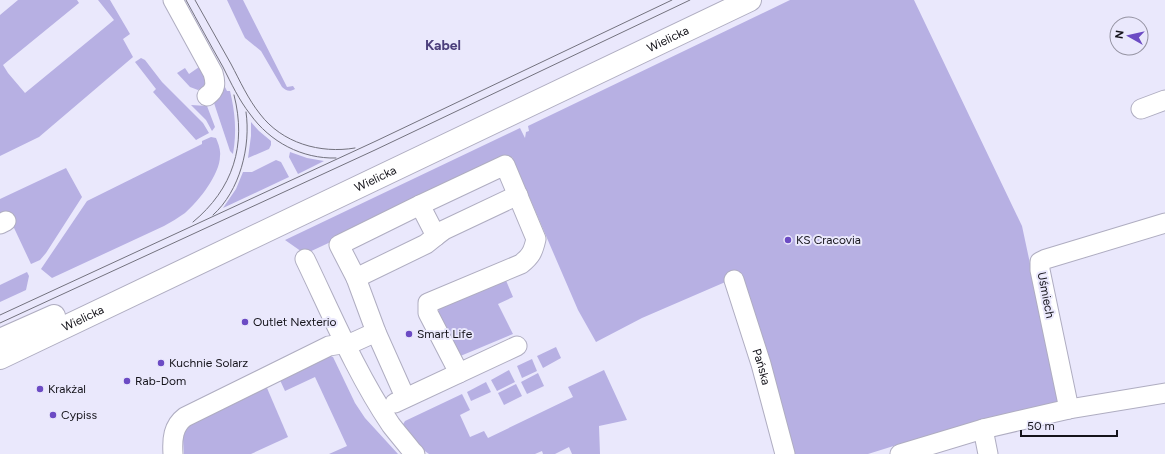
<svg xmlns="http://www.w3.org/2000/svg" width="1165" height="454" font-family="Figtree,sans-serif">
<rect width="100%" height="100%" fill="#eae8fc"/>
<g fill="#b7b0e3">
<polygon points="18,0 77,0 79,3 3,65 8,73 25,93 114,20 98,0 110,0 130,34 123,39 133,57 39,137 0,156 0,15"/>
<path d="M227,0H243L287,87L293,86L295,89C290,92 286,91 282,87L261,51L245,38L243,34Z"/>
<polygon points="790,0 914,0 1022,226 1059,399 1055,407 900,444 868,454 793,454 730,280 642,318 596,342 578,310 512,157 305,254 285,240 520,128 525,138 526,132 529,131 528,126"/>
<polygon points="141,58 145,60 162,82 203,123 209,133 196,140 153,92 156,89 135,62"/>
<polygon points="202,65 207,74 205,86 198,90 190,87 177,73 185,68 189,74"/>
<path d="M224,85L227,91H230C235,112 237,132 233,154L230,151L214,103L222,94Z"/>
<polygon points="191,105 207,106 215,127 212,131 206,120"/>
<polygon points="251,122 259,131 271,141 271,145 269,149 248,158 251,136"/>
<path d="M211,137L216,138C218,143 221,150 220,156C220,174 199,201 185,213C178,218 171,222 164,226L52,278L41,269L87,201L202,144V141Z"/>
<polygon points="290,152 307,158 324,161 298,174 289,157"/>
<polygon points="276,160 281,162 289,177 223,208 236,189 243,172 252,172"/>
<polygon points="66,168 82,197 46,253 40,260 31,264 7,213 0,215 0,199"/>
<polygon points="27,272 29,276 26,290 0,302 0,285"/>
<polygon points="505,278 513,297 498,304 513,334 458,357 437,315 440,306"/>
<polygon points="556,347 561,358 543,368 537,356"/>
<polygon points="329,356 333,357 355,403 365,418 398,454 329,454 347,446 315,377 285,391 279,378"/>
<polygon points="532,359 537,371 522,378 517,366"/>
<polygon points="509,370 515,382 497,391 491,380"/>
<polygon points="604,370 627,420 599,426 600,454 572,454 569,447 555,454 543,454 542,451 535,454 429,454 418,446 402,426 405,421 462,394 470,410 460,415 470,437 484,431 488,438 573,397 568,387"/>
<polygon points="538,373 544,386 527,394 521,382"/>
<polygon points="264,381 288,437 251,454 184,454 182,425"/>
<polygon points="486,382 491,392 471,401 467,392"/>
<polygon points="516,384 522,396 504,405 498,393"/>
</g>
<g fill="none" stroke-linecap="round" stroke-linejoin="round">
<defs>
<g id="minor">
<path d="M173,0L213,73C216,83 216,90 207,96"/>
<polyline points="1141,109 1165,100"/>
<polyline points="420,205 436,236 444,230 518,195"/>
<polyline points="0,224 6,221"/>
<path d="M305,259C332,315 356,373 391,425C398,434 405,442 412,451L415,454"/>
<polyline points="356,278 426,244 436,236"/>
<path id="s1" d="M734,280L761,364L785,454"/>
<path d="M405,397L376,332L356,278L339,245L420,205L505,165L536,239C533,252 531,256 521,264L428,303V313L459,373"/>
<polyline points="395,403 517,346"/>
<polyline points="1069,409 1040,270 1040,262 1046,259 1165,223"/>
<polyline points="983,429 988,454"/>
<path d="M173,454C172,439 173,426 185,417L329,346L354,342L376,332"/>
<polyline points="900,454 983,429 1069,409 1165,393"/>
</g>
<g id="major">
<polyline points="0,340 54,316"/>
<path id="s2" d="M0,358L750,0"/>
</g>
</defs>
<use href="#minor" stroke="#afadc1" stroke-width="21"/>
<use href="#major" stroke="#afadc1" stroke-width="24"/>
<use href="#minor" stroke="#fff" stroke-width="19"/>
<use href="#major" stroke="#fff" stroke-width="22"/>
<g stroke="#73727e" stroke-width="1">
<path d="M186,0C198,22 210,44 223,67C231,83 239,100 250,114C270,142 302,159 336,158"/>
<path d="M195,0C207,21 219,43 231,64C240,81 248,99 260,114C282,143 320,154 355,148"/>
<path d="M213,215C240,191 251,146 246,112"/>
<path d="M193,222C233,189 247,145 234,95"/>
<polyline points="0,315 376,141 672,0"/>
<polyline points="0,323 375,150 690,0"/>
</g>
</g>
<g fill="#6c4bc4" stroke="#eae8fc" stroke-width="1.5">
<circle cx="788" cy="240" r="4"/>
<circle cx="245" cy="322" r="4"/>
<circle cx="409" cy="334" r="4"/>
<circle cx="161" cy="363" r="4"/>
<circle cx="127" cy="381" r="4"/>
<circle cx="40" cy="389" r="4"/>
<circle cx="53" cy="415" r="4"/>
</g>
<g text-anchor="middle" stroke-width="4" stroke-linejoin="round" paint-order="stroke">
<g font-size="12" fill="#15141b" stroke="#eae8fc">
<text dy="4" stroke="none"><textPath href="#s2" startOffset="740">Wielicka</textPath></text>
<text dy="4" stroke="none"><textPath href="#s2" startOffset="416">Wielicka</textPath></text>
<text transform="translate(1046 295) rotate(79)" y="4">Uśmiech</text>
<text dy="4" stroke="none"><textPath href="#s2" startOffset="92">Wielicka</textPath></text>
<text dy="4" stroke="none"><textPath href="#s1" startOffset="91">Pańska</textPath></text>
</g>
<g font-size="12" fill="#15141b" stroke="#eae8fc" text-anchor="start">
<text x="796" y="244">KS Cracovia</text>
<text x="253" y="326">Outlet Nexterio</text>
<text x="417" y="338">Smart Life</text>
<text x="169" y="367">Kuchnie Solarz</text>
<text x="135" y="385">Rab-Dom</text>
<text x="48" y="393">Krakżal</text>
<text x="61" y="419">Cypiss</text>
</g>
<g font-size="14" font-weight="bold" fill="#4c3f7c" stroke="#eae8fc">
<text x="443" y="50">Kabel</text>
</g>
</g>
<g transform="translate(1129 36) rotate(278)"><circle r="19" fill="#eae8fc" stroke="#9593a2"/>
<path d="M0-3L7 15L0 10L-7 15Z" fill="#6c4bc4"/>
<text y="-6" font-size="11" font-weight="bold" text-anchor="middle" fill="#15141b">N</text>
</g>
<path d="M1021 430v6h96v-6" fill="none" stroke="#15141b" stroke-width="2"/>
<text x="1027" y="430" font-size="12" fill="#15141b" stroke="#eae8fc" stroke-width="3" paint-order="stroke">50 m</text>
</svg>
